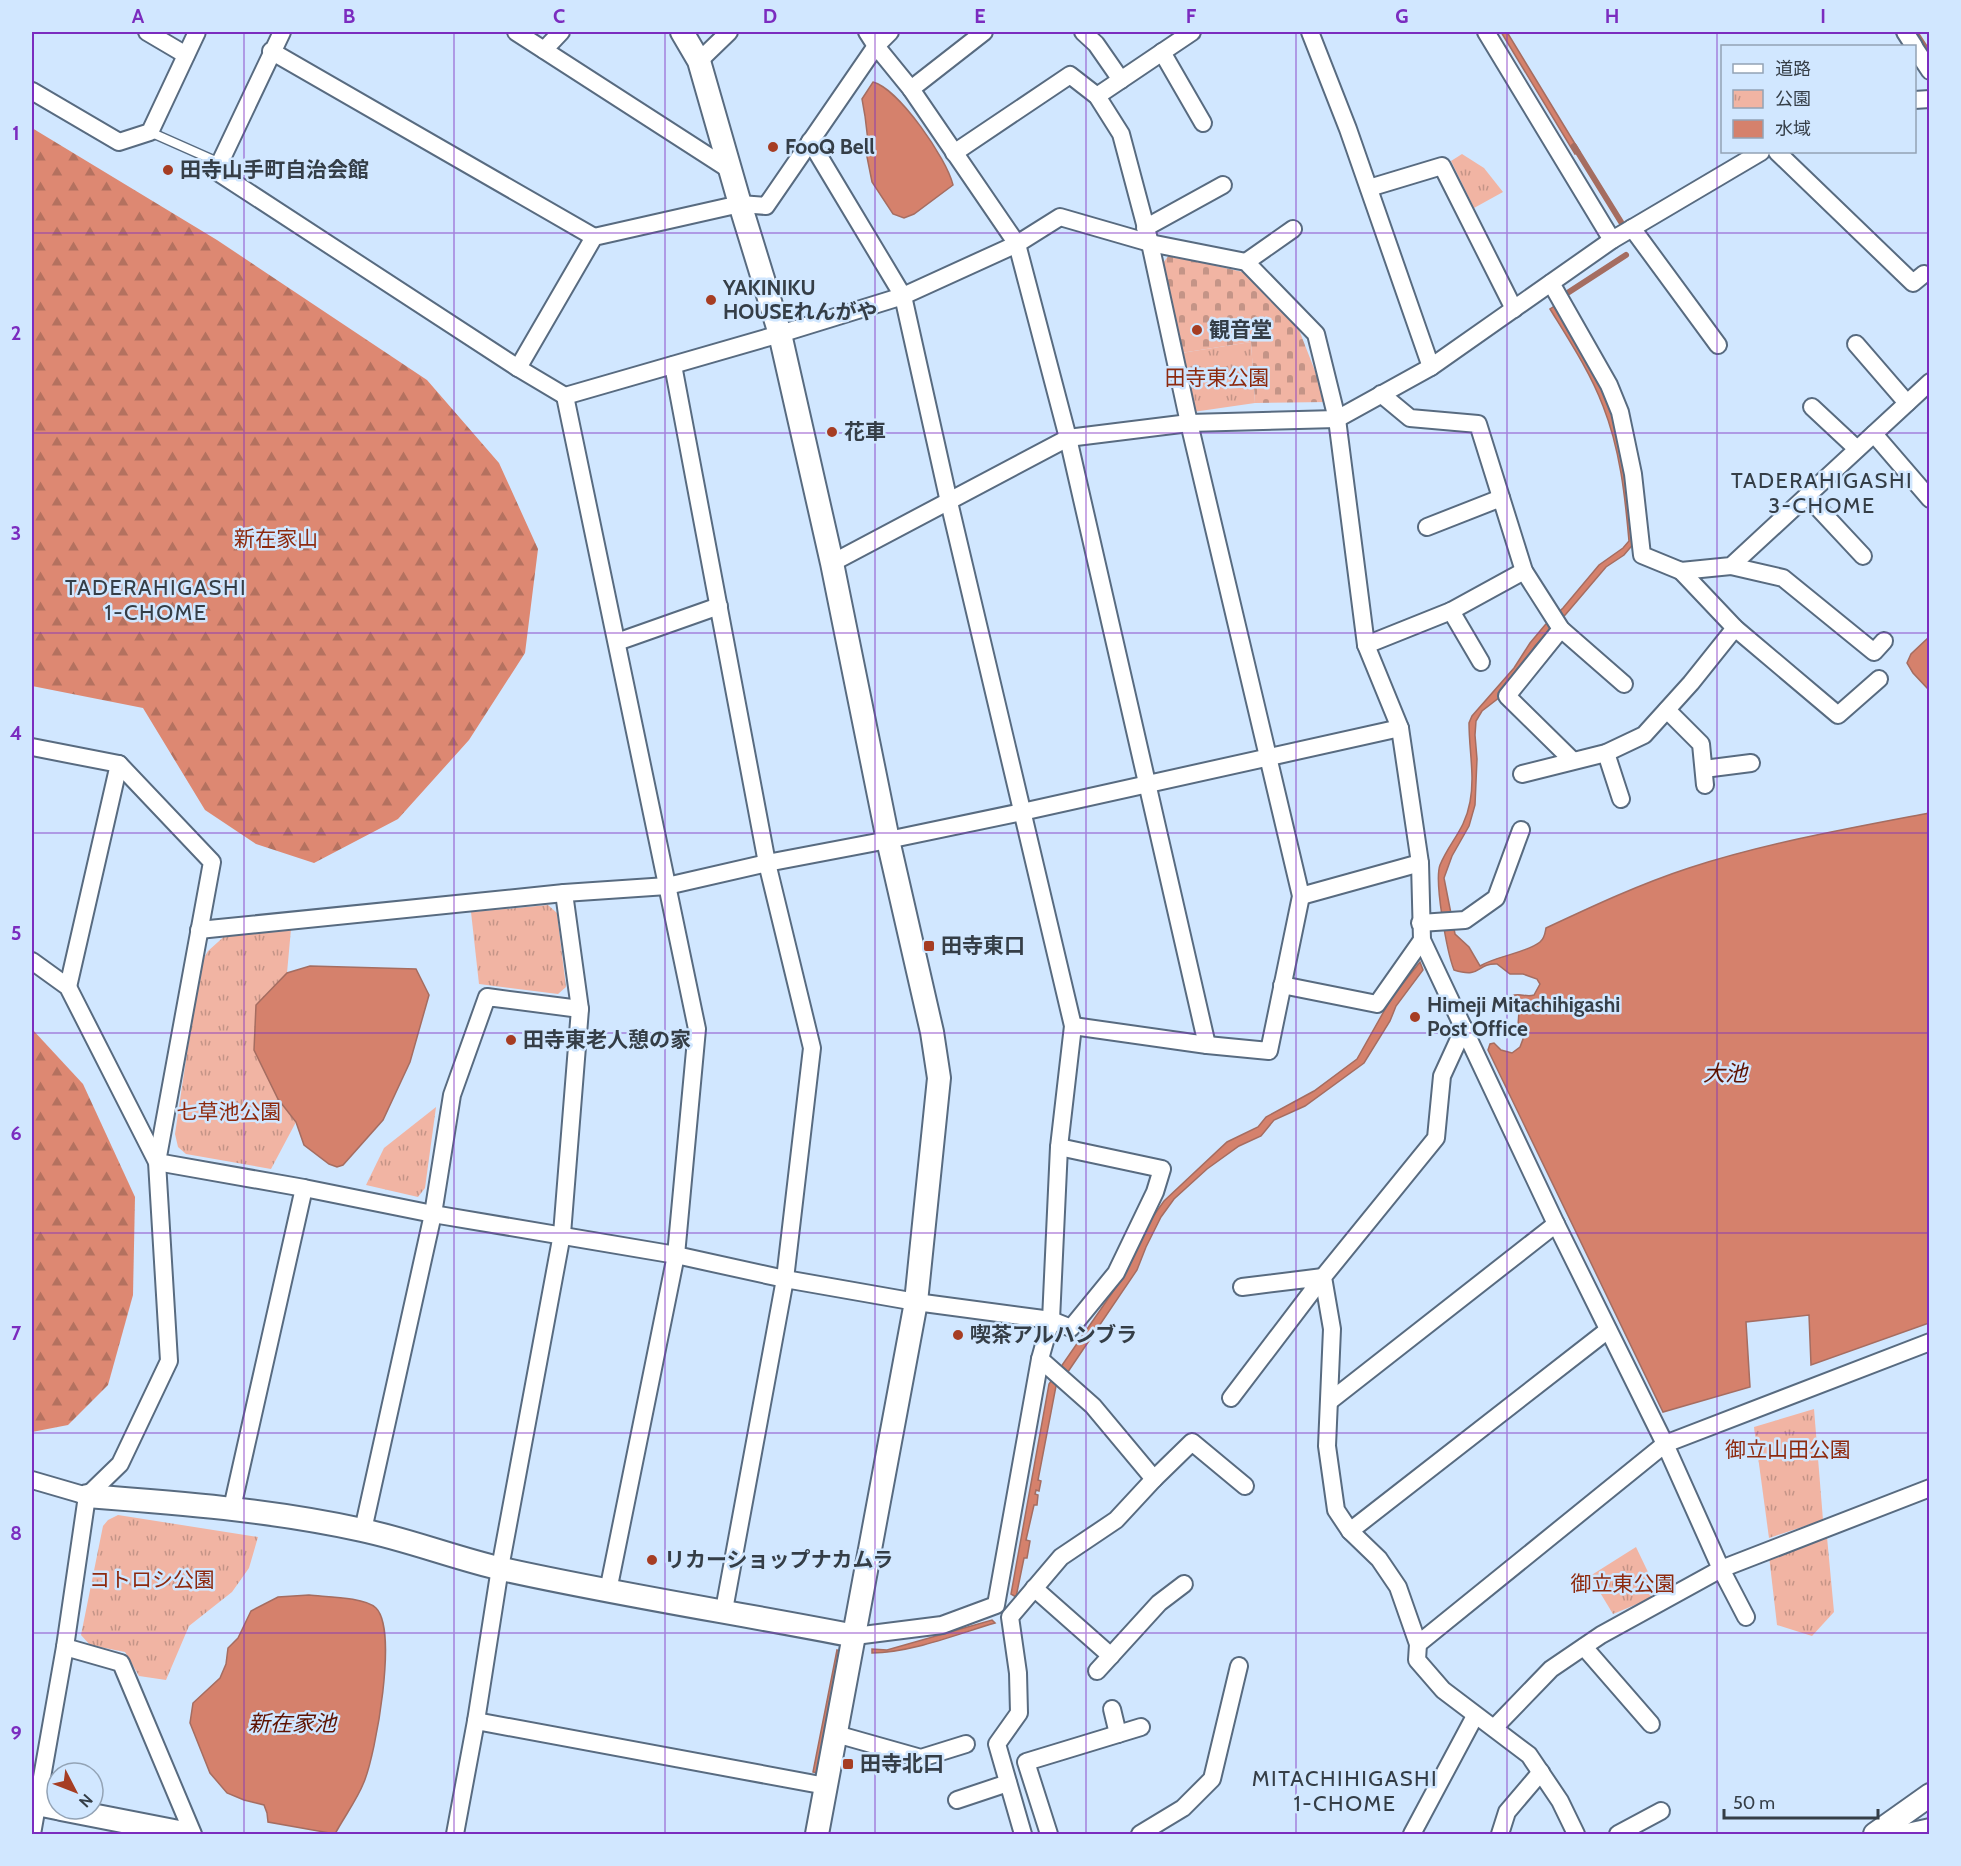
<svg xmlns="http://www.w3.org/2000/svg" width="1961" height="1866" font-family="Cabin,'Noto Sans JP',sans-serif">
<defs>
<pattern id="forest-firs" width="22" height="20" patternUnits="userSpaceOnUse" patternTransform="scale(1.5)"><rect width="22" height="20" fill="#dd8872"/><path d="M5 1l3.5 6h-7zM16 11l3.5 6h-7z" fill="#b4715f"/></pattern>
<pattern id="cemetery-stones" width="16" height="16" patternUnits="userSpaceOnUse" patternTransform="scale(1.5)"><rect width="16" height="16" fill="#f1b4a3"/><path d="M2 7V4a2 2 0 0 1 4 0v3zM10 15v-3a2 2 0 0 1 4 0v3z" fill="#c49487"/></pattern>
<pattern id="park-tufts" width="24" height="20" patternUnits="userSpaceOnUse" patternTransform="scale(1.5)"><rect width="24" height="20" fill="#f1b4a3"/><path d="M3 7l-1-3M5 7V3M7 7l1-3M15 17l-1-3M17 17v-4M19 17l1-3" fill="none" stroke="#c49487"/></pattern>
</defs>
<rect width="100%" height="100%" fill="#d1e7ff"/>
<g fill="url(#forest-firs)">
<polygon points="32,128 217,240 427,380 499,463 538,549 525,653 469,740 398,819 314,863 256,844 205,810 143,708 32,686"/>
<polygon points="32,1029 83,1084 135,1197 133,1295 108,1385 68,1425 32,1432"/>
</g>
<polygon fill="url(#cemetery-stones)" points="1169,255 1247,273 1296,322 1327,402 1255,403 1251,342 1181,353 1163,263"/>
<g fill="url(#park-tufts)">
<polygon points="1462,154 1484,168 1503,192 1474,208 1451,161"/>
<polygon points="1251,342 1255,403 1193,412 1181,353"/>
<polygon points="548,905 557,913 566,987 558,994 479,984 471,912"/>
<polygon points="291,929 287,973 256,1006 278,1099 296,1122 271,1169 186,1154 178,1147 175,1134 200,965 208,951 228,933"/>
<polygon points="436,1107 425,1188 418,1197 366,1185 384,1148"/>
<polygon points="1814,1409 1823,1520 1769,1538 1754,1427"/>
<polygon points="118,1515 258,1537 249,1568 232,1592 189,1626 166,1680 139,1676 125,1652 90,1645 81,1635 103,1526 108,1520"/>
<polygon points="1827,1537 1834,1612 1812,1636 1777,1625 1769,1556"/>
<polygon points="1636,1547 1659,1595 1613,1614 1590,1576"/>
</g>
<g fill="#d5816c" stroke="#a56d61" stroke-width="1.5">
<polygon points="1501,32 1507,32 1580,152 1575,154"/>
<path d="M873,82C899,89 947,159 953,185L914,214L904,218L893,214L872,182L867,157L868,141L865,116L862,99Z"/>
<path d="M1556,305L1595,372L1620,430L1635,542L1624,555L1606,567L1566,614L1535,646L1520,671L1500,697L1482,711L1476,721L1475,735L1477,759L1475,805L1469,826L1452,856L1444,878L1455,934L1469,947L1480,966C1496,956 1527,953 1540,942C1545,938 1545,933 1546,928C1593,906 1640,884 1689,868C1766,843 1850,828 1929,813V1323L1811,1365L1809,1315L1746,1322L1750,1387L1663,1412L1488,1050L1490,1044L1494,1043L1501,1050L1512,1053L1520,1047L1526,1031L1518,1026L1519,1011L1511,1000L1512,996C1519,992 1526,998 1534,995L1540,984L1537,979L1523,974H1510L1497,964C1476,963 1482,979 1454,970C1447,952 1434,881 1440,865C1450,841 1465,830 1470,802C1475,776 1469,750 1469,723L1472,716L1514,668L1530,643L1545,625L1563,608L1599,565L1623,548L1629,541C1625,495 1620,449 1603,406C1590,372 1569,340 1550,309Z"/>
<polygon points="1929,637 1929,690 1913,673 1907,663 1911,654"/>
<polygon points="1420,962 1423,970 1396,1006 1390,1021 1364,1063 1305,1106 1274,1120 1261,1136 1239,1146 1207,1169 1174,1199 1161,1217 1146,1247 1137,1270 1059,1385 1056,1386 1038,1480 1041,1481 1039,1491 1036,1490 1035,1494 1038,1495 1037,1505 1034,1505 1026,1540 1030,1541 1027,1558 1024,1558 1016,1597 1011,1594 1049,1384 1121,1280 1147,1225 1164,1201 1227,1142 1258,1127 1266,1117 1314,1091 1357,1059 1392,997"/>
<polygon points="310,966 416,969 429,995 410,1062 383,1120 343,1165 337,1167 329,1164 304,1145 296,1122 278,1099 254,1050 256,1005 287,973"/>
<path d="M309,1595C326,1597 364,1597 376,1608C398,1630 376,1753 364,1782C357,1800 344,1817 335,1834L268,1822L267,1813L264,1805L244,1800L227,1793L210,1773L190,1723L193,1703L220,1678L226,1664L228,1648L238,1638L251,1611L278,1597Z"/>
<path d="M992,1620L995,1623C957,1634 911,1653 872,1653V1649L887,1650Z"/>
<polygon points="837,1650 841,1651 817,1773 813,1772"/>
</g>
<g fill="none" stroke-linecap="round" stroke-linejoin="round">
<g stroke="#a56d61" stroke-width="6">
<polyline points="1915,32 1930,55"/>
<polyline points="1574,146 1621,222"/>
<polyline points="1569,292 1626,255"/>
</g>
<defs>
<polyline id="lane" points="150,132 220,163"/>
<g id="street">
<polyline points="147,32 186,55"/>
<polyline points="282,32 216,171 518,368 565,396 780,334 903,296 1017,244 1060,217 1150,243 1246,262 1316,334 1337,419 1366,645 1400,728 1420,863 1422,940 1556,1224 1665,1444 1721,1569 1746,1617"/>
<polyline points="516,32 730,170"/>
<polyline points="867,32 876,46 911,89 1017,244 1068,438 1207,1045"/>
<polyline points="1083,32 1096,44 1121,80"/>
<polyline points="1310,32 1348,129 1431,367"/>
<polyline points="1486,32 1612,240"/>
<polyline points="1905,32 1914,46"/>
<polyline points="1914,47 1930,71"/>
<polyline points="544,50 561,32"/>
<polyline points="271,51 594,237"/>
<polyline points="1162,52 1203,123"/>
<polyline points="699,61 729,32"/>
<polyline points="911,89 984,32"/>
<polyline points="32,91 119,142 150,132 197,32"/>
<polyline points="1097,96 1192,32"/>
<polyline points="1914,100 1930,99"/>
<polyline points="810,141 903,296 949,502 1073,1026 1059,1147 1051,1320 1040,1359 996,1605 942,1625 855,1636"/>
<polyline points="1777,152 1913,283 1924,274"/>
<polyline points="954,153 1070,75 1097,96 1121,134 1150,243 1189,423 1301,896 1269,1051 1207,1045 1073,1026"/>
<polyline points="1369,188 1442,166 1514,309"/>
<polyline points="1145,228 1223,185"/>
<polyline points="1632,228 1718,345"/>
<polyline points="1246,262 1293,229"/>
<polyline points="1551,283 1609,385 1620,412 1633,474 1642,555 1681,571 1731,566 1930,382"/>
<polyline points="1856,344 1907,403"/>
<polyline points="673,365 767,863 812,1048 785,1279 724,1610"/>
<polyline points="518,368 594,237 740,204 766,206 876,46 890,32"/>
<polyline points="1381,394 1410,418 1478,424 1524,571 1561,629 1624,684"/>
<polyline points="565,396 697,1029 676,1255 608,1591"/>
<polyline points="1812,407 1857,449"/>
<polyline points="1874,434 1930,499"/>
<polyline points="1807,496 1863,556"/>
<polyline points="1427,527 1501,498"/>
<polyline points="832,563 1068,438 1189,423 1337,419 1431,367 1612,240 1761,152"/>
<polyline points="1731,566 1783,578 1874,652 1884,641"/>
<polyline points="1681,571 1735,628 1838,715 1879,679"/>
<polyline points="1451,611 1481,662"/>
<polyline points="1561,629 1507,696 1572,760"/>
<polyline points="617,642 719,606"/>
<polyline points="1366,645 1451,611 1524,571"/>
<polyline points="1667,710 1701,744 1705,785"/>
<polyline points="32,747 119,764 212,862 157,1162 304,1188 433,1214 676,1255 785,1279 916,1302 1051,1320 1071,1328 1116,1273 1155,1192 1162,1169 1059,1147"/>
<polyline points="1606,753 1621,799"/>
<polyline points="1704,769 1751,763"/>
<polyline points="1522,774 1606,753 1644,735 1691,683 1735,628"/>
<polyline points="1301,896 1420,863"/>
<polyline points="1420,923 1465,920 1496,898 1521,830"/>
<polyline points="199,930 564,893 667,886 767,863 888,840 1022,812 1400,728"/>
<polyline points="32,961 68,987 157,1162 169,1361 120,1464 87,1496 65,1647 32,1834"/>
<polyline points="1282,985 1377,1004 1422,940"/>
<polyline points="68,987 119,764"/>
<polyline points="1464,1028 1442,1076 1436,1138 1323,1277 1332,1329 1327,1446 1336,1510 1350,1531 1379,1559 1398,1587 1418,1644 1417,1660 1443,1690 1529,1755 1560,1801 1576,1834"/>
<polyline points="1040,1359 1093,1406 1154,1479"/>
<polyline points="1231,1398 1323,1277 1242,1287"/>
<polyline points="1330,1401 1556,1224"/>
<polyline points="32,1480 87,1496"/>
<polyline points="232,1508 304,1188"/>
<polyline points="363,1530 433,1214 452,1095 487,997 580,1009"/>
<polyline points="1350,1531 1608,1330"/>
<polyline points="1034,1588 1111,1656"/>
<polyline points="1418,1644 1665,1444 1930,1342"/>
<polyline points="65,1647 121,1663 193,1834"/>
<polyline points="1584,1647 1651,1724"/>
<polyline points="1097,1671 1159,1603 1184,1584"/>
<polyline points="1112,1709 1118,1734"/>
<polyline points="476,1721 826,1786"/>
<polyline points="1494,1728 1551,1669 1601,1635 1721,1569 1930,1488"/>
<polyline points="836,1734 921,1758 966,1744"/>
<polyline points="957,1800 1008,1783"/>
<polyline points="455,1834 476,1721 500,1568 562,1234 580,1009 564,893"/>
<polyline points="1023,1834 997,1744 1019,1713 1018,1673 1010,1617 1061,1557 1116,1520 1154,1479 1192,1442 1245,1486"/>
<polyline points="1049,1834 1026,1762 1141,1727"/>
<polyline points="1140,1834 1183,1808 1212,1779 1239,1666"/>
<polyline points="1414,1834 1412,1834 1475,1716"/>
<polyline points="1500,1834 1507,1812 1541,1772"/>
<polyline points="1618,1834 1661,1811"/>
<polyline points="1898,1834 1930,1827"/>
</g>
<g id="secondary">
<polyline points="682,32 699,61 740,204 780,334 832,563 888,840 932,1032 939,1078 916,1302 817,1834"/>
<path d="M87,1496C179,1503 271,1510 362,1530C409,1540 455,1558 502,1569C619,1595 737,1613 855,1636"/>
<polyline points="32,1803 57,1808"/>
<polyline points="61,1809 189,1834"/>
<polyline points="1875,1834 1930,1795"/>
</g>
</defs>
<use href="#lane" stroke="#586b80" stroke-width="11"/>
<use href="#street" stroke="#586b80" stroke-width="20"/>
<use href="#secondary" stroke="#586b80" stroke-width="26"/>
<use href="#lane" stroke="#fff" stroke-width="8"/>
<use href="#street" stroke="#fff" stroke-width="16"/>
<use href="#secondary" stroke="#fff" stroke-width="22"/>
</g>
<path fill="none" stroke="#7b2cbf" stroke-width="1.5" stroke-opacity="0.55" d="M244,32V1834M454,32V1834M665,32V1834M875,32V1834M1086,32V1834M1296,32V1834M1507,32V1834M1717,32V1834M32,233H1930M32,433H1930M32,633H1930M32,833H1930M32,1033H1930M32,1233H1930M32,1433H1930M32,1633H1930"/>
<g fill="#a63d23" stroke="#d1e7ff" stroke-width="2">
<circle cx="773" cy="147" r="6"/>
<circle cx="168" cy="170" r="6"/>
<circle cx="711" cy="300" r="6"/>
<circle cx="1197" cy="330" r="6"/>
<circle cx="832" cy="432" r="6"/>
<rect x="923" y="940" width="12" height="12" rx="3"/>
<circle cx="1415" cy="1017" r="6"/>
<circle cx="511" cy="1040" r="6"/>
<circle cx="958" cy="1335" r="6"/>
<circle cx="652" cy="1560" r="6"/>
<rect x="842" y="1758" width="12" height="12" rx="3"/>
</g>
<g text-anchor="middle" stroke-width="5" stroke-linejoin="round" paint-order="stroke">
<g font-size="21" font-weight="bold" fill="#353e47" stroke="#d1e7ff" text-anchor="start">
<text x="785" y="154">FooQ Bell</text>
<text x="180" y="177">田寺山手町自治会館</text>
<text x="723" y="295">YAKINIKU<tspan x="723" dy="24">HOUSEれんがや</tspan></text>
<text x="1209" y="337">観音堂</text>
<text x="844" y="439">花車</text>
<text x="941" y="953">田寺東口</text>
<text x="1427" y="1012">Himeji Mitachihigashi<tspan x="1427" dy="24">Post Office</tspan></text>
<text x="523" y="1047">田寺東老人憩の家</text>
<text x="970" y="1342">喫茶アルハンブラ</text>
<text x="664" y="1567">リカーショップナカムラ</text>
<text x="860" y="1771">田寺北口</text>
</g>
<g font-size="21" fill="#8d2a0f" stroke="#d1e7ff">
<text x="1217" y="385">田寺東公園</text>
<text x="276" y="546">新在家山</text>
<text x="229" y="1119">七草池公園</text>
<text x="1788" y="1457">御立山田公園</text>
<text x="152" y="1587">コトロシ公園</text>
<text x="1623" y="1591">御立東公園</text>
</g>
<g font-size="22" letter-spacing="1.5" fill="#353e47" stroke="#d1e7ff">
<text x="1822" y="488">TADERAHIGASHI<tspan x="1822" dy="25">3-CHOME</tspan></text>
<text x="156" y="595">TADERAHIGASHI<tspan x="156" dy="25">1-CHOME</tspan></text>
<text x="1345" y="1786">MITACHIHIGASHI<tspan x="1345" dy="25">1-CHOME</tspan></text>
</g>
<g font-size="22" font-style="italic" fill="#5e1200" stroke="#d1e7ff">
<text x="1725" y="1081">大池</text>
<text x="292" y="1731">新在家池</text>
</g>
</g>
<rect width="1961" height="1866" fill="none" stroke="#d1e7ff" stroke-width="66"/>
<rect x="1721" y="45" width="195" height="108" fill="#d1e7ff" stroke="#93a3b5" stroke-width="1.5"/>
<rect x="1733" y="64" width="30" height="9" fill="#ffffff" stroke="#93a3b5" stroke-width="1.5"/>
<text x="1775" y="75" font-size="18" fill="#353e47">道路</text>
<rect x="1733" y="90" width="30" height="18" fill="url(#park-tufts)" stroke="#93a3b5" stroke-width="1.5"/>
<text x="1775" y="105" font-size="18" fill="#353e47">公園</text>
<rect x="1733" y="120" width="30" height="18" fill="#d5816c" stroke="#93a3b5" stroke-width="1.5"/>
<text x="1775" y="135" font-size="18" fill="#353e47">水域</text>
<g transform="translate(75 1791) rotate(132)"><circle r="28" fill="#d1e7ff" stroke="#93a3b5" stroke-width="1.5"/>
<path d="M0-4.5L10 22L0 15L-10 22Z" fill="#a63d23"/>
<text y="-9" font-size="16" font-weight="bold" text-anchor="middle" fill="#353e47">N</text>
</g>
<path d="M1724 1809v9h154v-9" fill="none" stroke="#353e47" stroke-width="3"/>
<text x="1733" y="1809" font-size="18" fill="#353e47" stroke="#d1e7ff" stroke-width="4.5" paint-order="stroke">50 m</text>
<rect x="33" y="33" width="1895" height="1800" fill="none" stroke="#7b2cbf" stroke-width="2"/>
<g font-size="20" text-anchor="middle" font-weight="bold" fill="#7b2cbf">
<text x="138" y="23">A</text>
<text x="349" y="23">B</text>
<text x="559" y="23">C</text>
<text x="770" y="23">D</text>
<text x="980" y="23">E</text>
<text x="1191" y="23">F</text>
<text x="1402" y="23">G</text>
<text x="1612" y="23">H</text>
<text x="1823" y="23">I</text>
<text x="16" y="140">1</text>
<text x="16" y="340">2</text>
<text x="16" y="540">3</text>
<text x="16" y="740">4</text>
<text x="16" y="940">5</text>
<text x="16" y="1140">6</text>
<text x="16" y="1340">7</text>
<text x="16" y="1540">8</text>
<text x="16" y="1740">9</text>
</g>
</svg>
